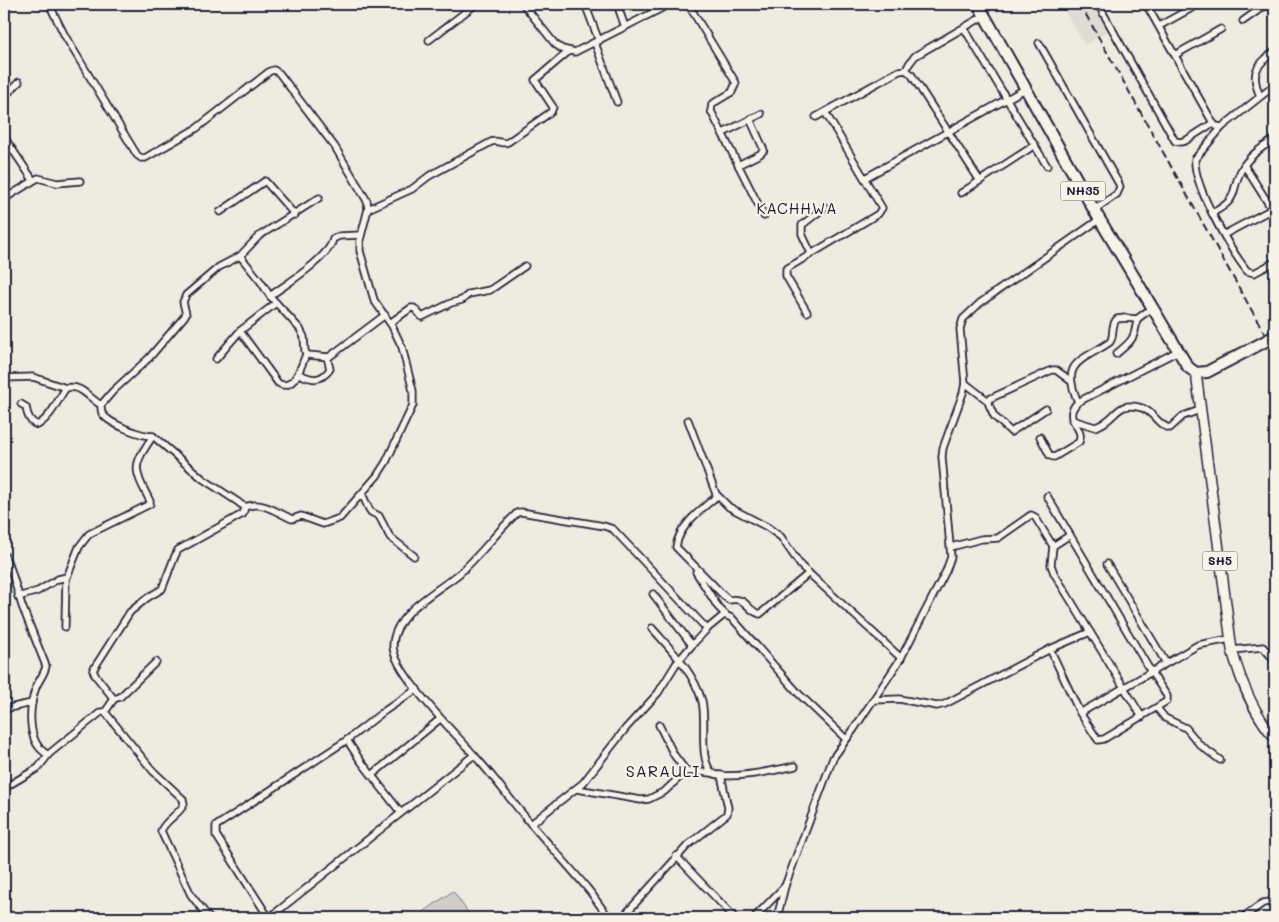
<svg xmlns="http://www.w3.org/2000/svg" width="1279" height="922" font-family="Mali,sans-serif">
<rect width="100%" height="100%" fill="#eeebe1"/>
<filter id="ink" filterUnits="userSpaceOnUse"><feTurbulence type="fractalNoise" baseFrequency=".02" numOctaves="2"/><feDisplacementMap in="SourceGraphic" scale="10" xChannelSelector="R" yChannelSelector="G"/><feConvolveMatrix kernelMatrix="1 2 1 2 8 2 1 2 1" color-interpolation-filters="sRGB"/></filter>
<g filter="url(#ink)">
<polygon fill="#dfdcd4" points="1060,4 1094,4 1108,31 1085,45"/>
<polygon fill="#d1cdc9" stroke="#7a7882" points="453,891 472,918 415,918"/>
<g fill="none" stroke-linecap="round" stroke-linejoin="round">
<defs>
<g id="street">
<polyline points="523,4 555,44 562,49 575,52 670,4"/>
<polyline points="585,4 599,41"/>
<polyline points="617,4 625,27"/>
<polyline points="688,4 736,83 732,92 712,104 711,111 764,216"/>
<polyline points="1098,4 1175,141 1180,142 1185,141 1213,123"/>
<polyline points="1146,4 1213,123 1216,126 1222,127 1275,85"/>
<polyline points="1243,21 1267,4"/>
<polyline points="1159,26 1199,4"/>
<polyline points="964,28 1047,166"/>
<polyline points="429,40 476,4"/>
<polyline points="595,43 617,102"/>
<polyline points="1039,43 1119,184 1120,187 1117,194 1094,210"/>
<polyline points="1175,55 1221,29"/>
<polyline points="906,70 909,64 915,56 984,16"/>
<path d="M1260,96C1250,73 1256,65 1275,51"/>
<polyline points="4,97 19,82"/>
<polyline points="816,117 899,71 906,70 911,74 980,181"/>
<path d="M1222,127L1195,159C1193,186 1230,249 1247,271L1254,273L1275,262"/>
<polyline points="723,133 761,114"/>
<polyline points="4,137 33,180"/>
<polyline points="738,165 760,154 764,150 750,119"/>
<polyline points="1244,165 1275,214"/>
<polyline points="865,178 1025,89"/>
<polyline points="961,193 1035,145"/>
<polyline points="4,199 38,178 57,183 80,181"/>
<path d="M368,209L412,189L429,176L491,142C497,139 502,145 508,142L551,112L553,107L535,80L568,52"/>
<polyline points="220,212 265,181 295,215"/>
<path d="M1212,213C1242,198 1229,190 1243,167C1250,155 1264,146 1275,139"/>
<polyline points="1225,234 1272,209"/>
<polyline points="811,253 802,234 802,225 825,207"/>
<polyline points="240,256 261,282 270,296 300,329 304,337 305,351 307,355 329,357 385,315"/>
<path d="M270,296C285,285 330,257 333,239L339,236L361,235"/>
<polyline points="807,312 786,276 786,269 878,214 882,208 825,112"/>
<polyline points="390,323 411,308 414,308 422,317 451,303 462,300 469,294 490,290 525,266"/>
<path d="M240,331L278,383C294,393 302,364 306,354"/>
<path d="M1116,354C1131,342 1135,339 1137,319"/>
<polyline points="216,359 240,331 276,303"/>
<path d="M299,374C312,380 321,382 330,369L327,357"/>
<path d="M4,378L33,377L66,388C81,384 89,398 101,405C101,407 101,411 102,413C108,424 142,436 153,436L203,479L238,502C246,510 249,504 257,505C267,505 283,515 292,519L301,516L323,524L340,518L377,476L386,462L413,405V391L402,347L392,326L374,300L360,251V240L368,209L367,201L335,147L279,73L274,70L270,71L197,128L145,158H141L137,155L65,36L49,4"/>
<polyline points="965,383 987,400 1052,370 1056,370 1071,381"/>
<polyline points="987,400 994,416 1011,432 1046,409"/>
<path d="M1078,402C1060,361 1081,362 1110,342C1115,335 1110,326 1117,319L1125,318L1137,319L1152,308"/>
<path d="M21,404L26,407C27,414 30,423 38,425C53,415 56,402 66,388"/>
<polyline points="101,405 113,391 149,358 184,317 186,314 183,302 186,295 219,267 240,256 259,236 319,198"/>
<polyline points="688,420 716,494 729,507 767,527 781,537 801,566 901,658"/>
<path d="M1072,420L1095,427C1117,421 1115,399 1142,408C1154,412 1158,426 1170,428L1183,416L1200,410"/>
<path d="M1040,437L1050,456L1054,457L1056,456L1079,442C1086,426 1060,420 1078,402L1178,351"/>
<polyline points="362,494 369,509 371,512 379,516 390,537 414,556"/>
<path d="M717,496C702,509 679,525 676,547L725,597L729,600C749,597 745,610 760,614L809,573"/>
<polyline points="1047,496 1151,672 1167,696 1167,701 1104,739 1098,740 1080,713 1050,649"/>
<polyline points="1070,535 1053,546 1051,565 1054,573 1142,717"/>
<polyline points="951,547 981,539 998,538 1031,515 1035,517 1053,546"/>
<path d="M4,555L11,570L22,606L46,666C45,673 39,680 36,687C29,707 26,742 47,754L50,753L101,712H105L153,771L183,799L184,804C179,815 165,820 161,831L191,895L209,918"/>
<polyline points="1107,564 1166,663"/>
<polyline points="696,572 718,607 726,615"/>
<polyline points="653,594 692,645"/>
<path d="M18,597L38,591L58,579L67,577L79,547L89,534L150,504V501C133,468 132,467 153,436"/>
<polyline points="65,627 66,577"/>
<path d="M652,628C672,651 693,671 702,701C707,723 698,757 712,773C729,781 776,770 795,766"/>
<polyline points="1232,650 1263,647 1275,661"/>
<polyline points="114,699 120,697 156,662"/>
<polyline points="874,700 899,699 937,706 945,704 1050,649 1090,632"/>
<polyline points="1157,708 1165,718 1186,728 1200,745 1220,760"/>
<polyline points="4,709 32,703"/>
<polyline points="105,712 114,699 95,675 93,670 130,612 147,598 162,589 175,556 178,550 239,516 243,514 245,507"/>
<polyline points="1080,713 1198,645 1230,639"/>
<polyline points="659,725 674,755 686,771"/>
<polyline points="347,740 360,760 401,813"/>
<polyline points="372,775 440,719"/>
<polyline points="4,788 38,768 49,754"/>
<polyline points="577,789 641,800 649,799 665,791 686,771 712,773"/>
<polyline points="531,824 583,783 626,728 658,693 676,664 692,645 707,629 724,615 732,618 799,694 846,739"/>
<polyline points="676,856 735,918"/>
<polyline points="269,918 216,835 216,826 347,740 383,712 417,689"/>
<polyline points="269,918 474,755"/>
<polyline points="596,918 604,912"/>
<path d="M610,918C601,909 595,897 587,888C569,866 550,846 532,825C512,802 494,777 474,755C456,734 393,672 393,646C393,613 438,591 460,573C480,555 496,533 515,515C517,512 517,513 521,512L604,526L613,529L707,629"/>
<polyline points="622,918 688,845 727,814 728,808 721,775"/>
<polyline points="754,918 785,886"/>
<polyline points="777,918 785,886 833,758 854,729 901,658 946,571 951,557 942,457 943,448 963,393 965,383 960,329 963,319 980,303 1100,219"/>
<polyline points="1242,918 1263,903 1270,902 1275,906"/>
</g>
<path id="primary" d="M1196,373L1232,650C1241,682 1253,713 1275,738"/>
<polyline id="highway" points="978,4 1094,210 1188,367 1196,373 1207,372 1247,351"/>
</defs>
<use href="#street" stroke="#22223b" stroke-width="9"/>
<use href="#primary" stroke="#22223b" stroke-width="12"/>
<use href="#highway" stroke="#22223b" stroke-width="14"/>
<use href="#street" stroke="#f7f3e8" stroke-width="5.5"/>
<use href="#primary" stroke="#f7f3e8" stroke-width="9"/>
<use href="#highway" stroke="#f7f3e8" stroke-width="10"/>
<polyline stroke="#22223b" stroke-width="2" stroke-dasharray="8 4" stroke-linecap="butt" points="1080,4 1275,352"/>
<defs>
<polyline id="highway-bridge" points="1247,351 1275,336"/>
</defs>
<use href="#highway-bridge" stroke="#22223b" stroke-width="14" stroke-linecap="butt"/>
<use href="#highway-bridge" stroke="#f7f3e8" stroke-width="10"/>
</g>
</g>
<g text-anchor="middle" stroke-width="4.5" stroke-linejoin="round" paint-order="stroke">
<g fill="#f7f3e8" stroke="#62616f" stroke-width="1">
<rect x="1060.5" y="181.5" width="45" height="19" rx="4"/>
<rect x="1202.5" y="551.5" width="35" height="19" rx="4"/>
</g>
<g font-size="12" font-weight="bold" fill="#22223b">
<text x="1083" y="195">NH35</text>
<text x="1220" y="565">SH5</text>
</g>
<g font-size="15" letter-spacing="1" fill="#22223b" stroke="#f7f3e8">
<text x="797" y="214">KACHHWA</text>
</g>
<g font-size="16" letter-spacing="1" fill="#22223b" stroke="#f7f3e8">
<text x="663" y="777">SARAULI</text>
</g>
</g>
<rect width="1279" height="922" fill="none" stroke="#f7f3e8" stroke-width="20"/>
<rect x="10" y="10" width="1259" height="902" fill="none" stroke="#22223b" stroke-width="2" filter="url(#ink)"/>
</svg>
